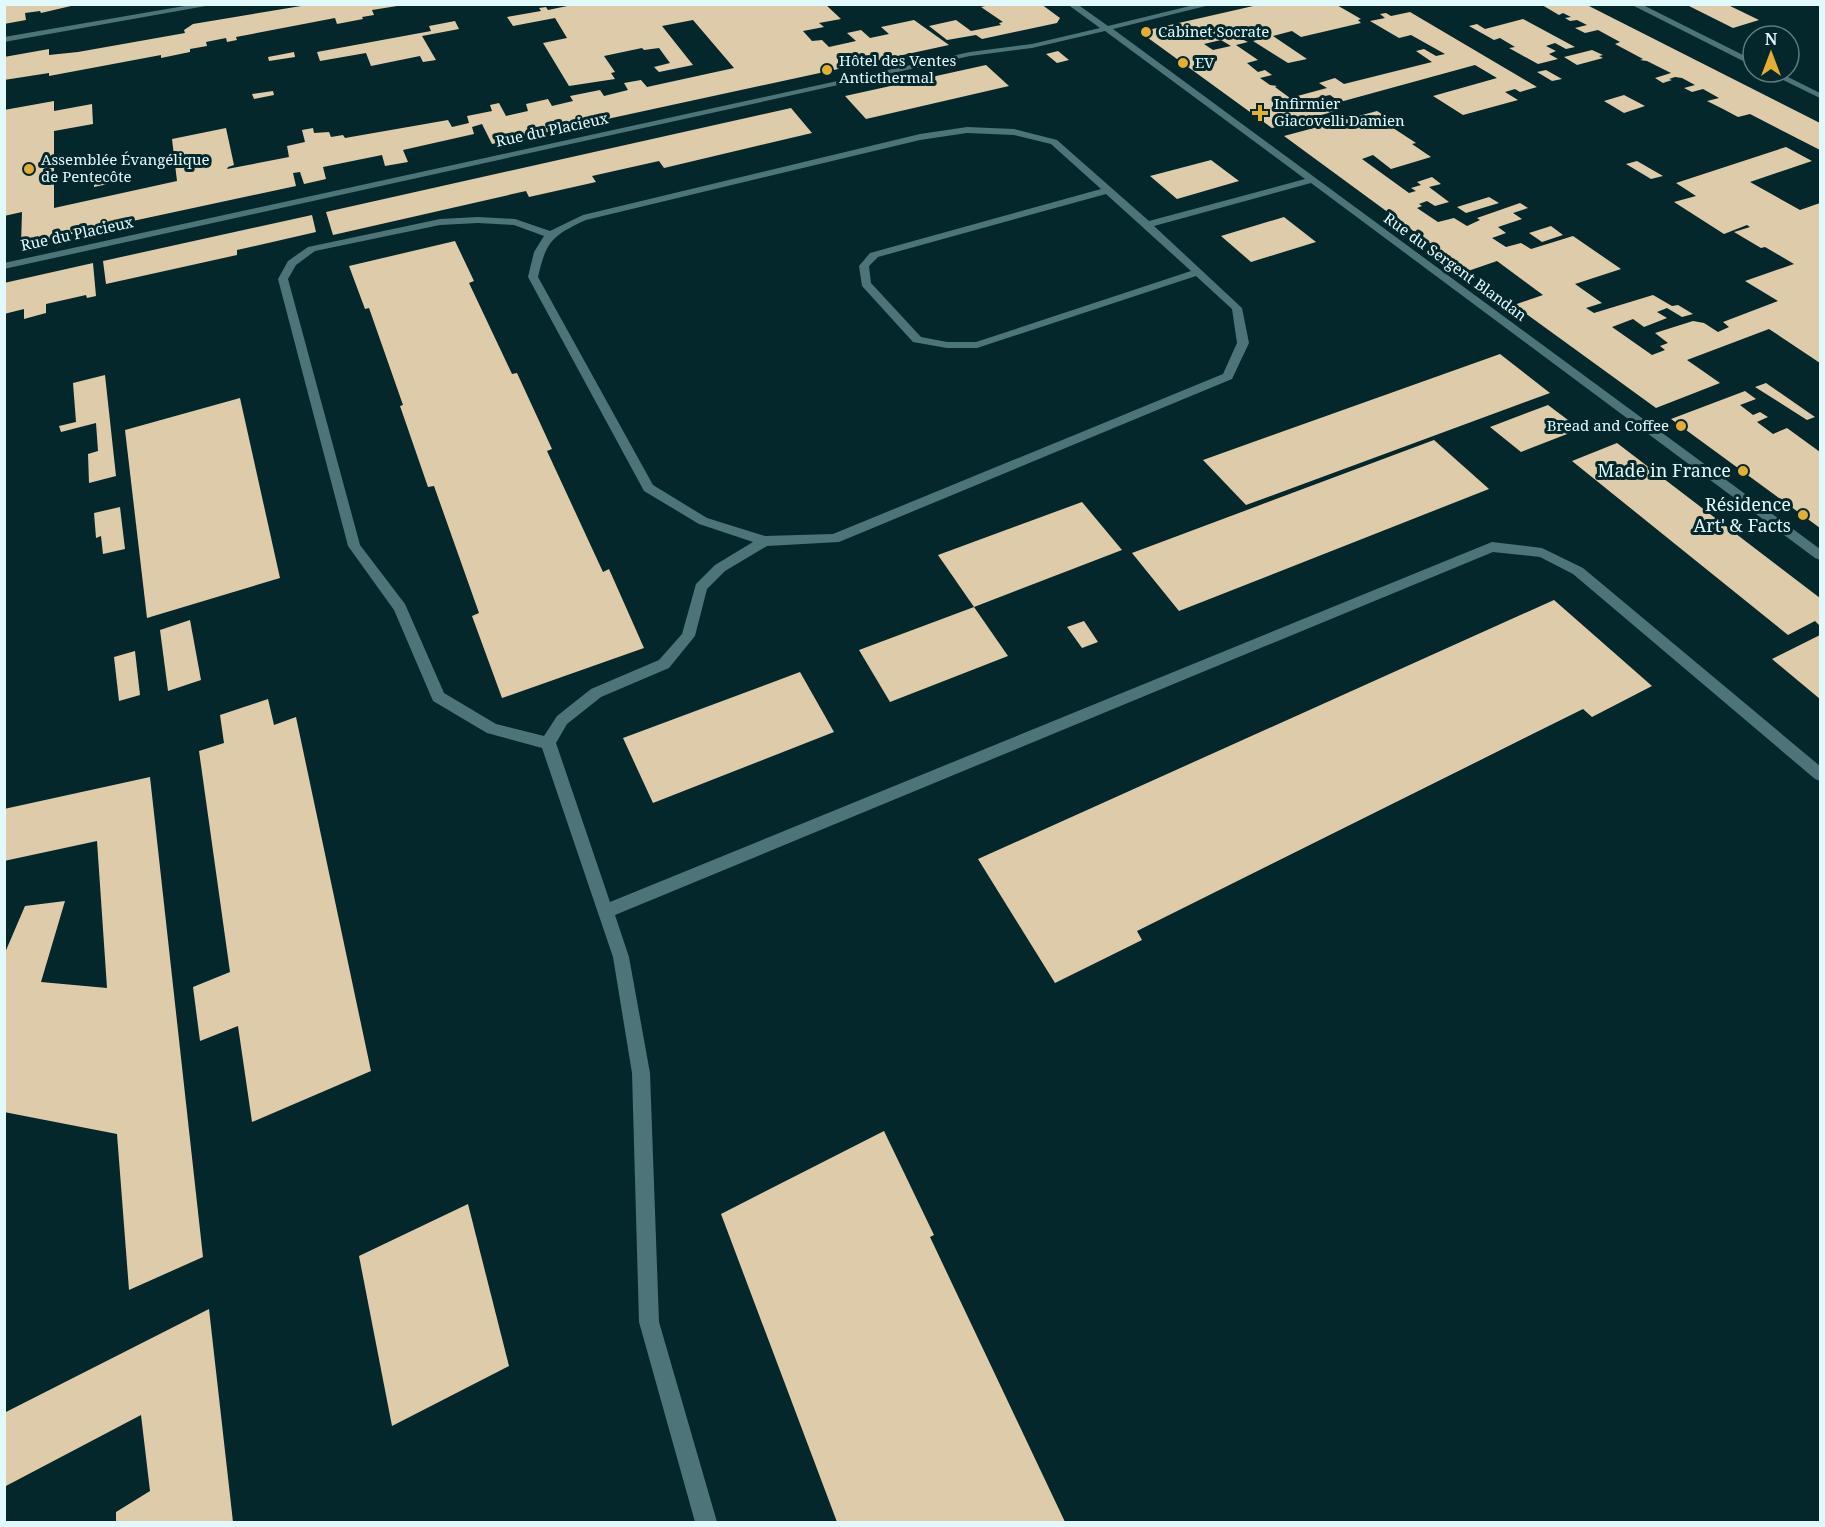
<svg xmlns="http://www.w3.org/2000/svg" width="1825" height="1527" font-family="'Noto Serif',serif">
<rect width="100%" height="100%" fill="#04272b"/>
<g fill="#decbaa" fill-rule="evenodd">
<polygon points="4,4 71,4 71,6 41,13 40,11 25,13 26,20 4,24"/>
<polygon points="577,4 825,4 841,19 819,23 824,27 803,31 812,41 822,40 829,47 856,41 847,33 861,30 870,38 889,34 881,27 914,20 949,45 492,144 482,124 472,127 474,134 403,150 408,162 385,166 382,155 323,167 326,179 304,184 300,172 293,173 296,186 21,245 22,212 4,216 4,110 54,101 54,111 92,104 93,124 54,131 54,208 177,181 172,139 226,128 234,165 228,167 227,169 289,157 287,146 305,142 302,130 313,128 314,133 329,132 331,137 343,135 345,138 448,120 452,127 469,123 467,116 492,111 490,105 499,103 506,116 528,111 526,104 548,99 552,106 573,101 570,96 600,90 604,96 628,90 624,83 641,80 647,87 734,68 693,20 662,26 693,65 659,72 654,67 670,63 659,48 644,50 642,48 604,56 615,72 611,73 615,79 569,86 543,43 567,38 555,18 513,26 507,17 541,11 539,8 546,7 548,10"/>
<polygon points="994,4 1041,4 1060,18 1057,23 982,39 976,35 947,40 929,26 956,20 971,31 1001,25 999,23 1003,22 981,7"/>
<path d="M1262,4H1335L1361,19L1358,20L1361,23L1301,37L1292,31L1273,36L1307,59L1288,63L1253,41L1265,38L1257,32L1237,37L1248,42L1236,45L1258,60L1247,63L1258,72L1265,70L1272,75L1260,78L1270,85L1277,86L1275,87L1290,98L1327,88L1319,83L1335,78L1344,84L1432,62L1416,51L1424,49L1436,56L1445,54L1411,35L1399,38L1370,21L1385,18L1380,14L1386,13L1391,16L1410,12L1537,87L1520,92L1515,89L1505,92L1518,100L1463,115L1433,96L1497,78L1475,65L1340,102L1330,95L1306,100L1319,109L1333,105L1340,110L1272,128L1144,35L1148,30ZM1221,40L1231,46L1213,50L1204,44Z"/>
<polygon points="1685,4 1726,4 1759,20 1733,28"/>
<polygon points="307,5 397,6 372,10 374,15 362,17 363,19 337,24 335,18 236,37 237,40 227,42 226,38 206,42 207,46 190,49 190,52 161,58 161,55 49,76 49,73 4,80 4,57 49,49 49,55 78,52 185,33 184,30 193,24"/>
<polygon points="1542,5 1587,5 1820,123 1820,150 1750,114 1738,117 1723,109 1707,101 1719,98 1703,89 1692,92 1684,88 1695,85 1682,78 1675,77 1669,79 1672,80 1663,83 1655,78 1671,73 1647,61 1640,60 1643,59 1615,44 1620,42 1598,30 1585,33 1575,28 1587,25 1577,20 1570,21 1565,18 1571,17 1563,13 1559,15"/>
<polygon points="1523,19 1575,47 1566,49 1555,43 1546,46 1556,51 1549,54 1558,59 1538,64 1509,48 1515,47 1500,38 1494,40 1469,26 1477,24 1485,29"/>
<polygon points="455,21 459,29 422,36 436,60 423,62 420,56 371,66 366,53 320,61 317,52 431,31 429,26"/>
<polygon points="1592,50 1603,55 1599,56 1603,58 1577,65 1564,57"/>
<polygon points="1058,51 1069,60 1057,63 1046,54"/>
<polygon points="294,52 295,57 269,61 268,57"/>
<polygon points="986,65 1009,86 866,119 845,96"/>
<polygon points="1546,70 1562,79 1552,81 1537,72"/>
<polygon points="273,91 274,95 254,99 252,94"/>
<polygon points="1624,95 1645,106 1624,113 1604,101"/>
<polygon points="791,108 812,133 664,168 659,161 592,176 596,182 529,197 526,191 333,235 326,212"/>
<polygon points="1377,111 1388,118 1387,124 1416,143 1412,144 1431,157 1391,169 1373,155 1362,159 1409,193 1416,191 1411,188 1421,185 1417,182 1432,177 1441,184 1429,187 1449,202 1435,206 1427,201 1419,204 1422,206 1417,208 1438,222 1454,218 1467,226 1480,220 1477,218 1520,203 1528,208 1513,213 1522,219 1498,227 1506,233 1492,238 1506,247 1521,243 1531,249 1573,236 1621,269 1575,284 1602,303 1586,308 1594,313 1653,295 1672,306 1678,305 1693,314 1682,317 1667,308 1657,312 1667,318 1644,327 1633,319 1612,327 1652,355 1665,350 1660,346 1668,343 1655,333 1693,321 1704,323 1718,332 1729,327 1723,322 1778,301 1745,281 1794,264 1765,247 1761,248 1734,232 1750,227 1747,225 1724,234 1674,202 1696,196 1676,183 1786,147 1812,161 1750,182 1800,210 1820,203 1820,363 1769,329 1687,360 1720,383 1656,408 1514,305 1543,295 1497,261 1468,271 1284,136"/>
<polygon points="1211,160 1239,181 1177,199 1150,176"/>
<polygon points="1637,161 1663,176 1651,179 1626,164"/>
<polygon points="107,174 108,184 94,187 94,177"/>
<polygon points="1489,197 1499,203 1466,213 1457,207"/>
<polygon points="312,215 316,232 237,250 237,255 106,284 103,261"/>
<polygon points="1284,217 1316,242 1251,262 1221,236"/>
<polygon points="1551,226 1563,235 1542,242 1529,233"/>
<polygon points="455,241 474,281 469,283 512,374 517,373 552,449 547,451 603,572 609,569 644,648 502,698 472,616 479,613 434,486 428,487 400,406 403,405 369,308 365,309 349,266"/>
<polygon points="93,263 96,296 87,298 86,295 46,304 46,313 24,319 24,309 4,314 4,283"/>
<polygon points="1500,354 1550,393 1246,505 1203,460"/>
<polygon points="105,375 116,476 89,483 88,454 98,451 96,423 61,432 59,426 76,422 73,383"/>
<polygon points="1766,383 1815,417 1807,420 1755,387"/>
<polygon points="1745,391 1756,399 1740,405 1753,415 1760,412 1768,417 1757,422 1773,434 1787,428 1820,452 1820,528 1671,419"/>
<polygon points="240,398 280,578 147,618 125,430"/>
<polygon points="1548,405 1580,429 1521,452 1490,427"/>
<polygon points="1434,440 1489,489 1179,611 1132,553"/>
<polygon points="1617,443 1820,598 1820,626 1815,621 1788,635 1572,461"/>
<polygon points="1082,502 1122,550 974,607 938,555"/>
<polygon points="120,507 125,549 103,554 101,536 96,538 94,513"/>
<polygon points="1554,600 1652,686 1592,717 1583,709 1137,931 1142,940 1055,983 978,859"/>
<polygon points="974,607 1008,656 890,702 859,650"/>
<polygon points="190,620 201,680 168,691 160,630"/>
<polygon points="1084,621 1098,642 1082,648 1067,627"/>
<polygon points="1820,635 1820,699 1772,659"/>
<polygon points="135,651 140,695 119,701 114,657"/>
<polygon points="800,672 834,732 653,803 623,738"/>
<polygon points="268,699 274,725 296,717 371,1071 252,1122 238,1026 200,1041 193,987 230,972 199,751 224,743 220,715"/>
<polygon points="150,777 203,1257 129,1290 117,1134 4,1112 4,955 25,906 65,901 41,982 107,988 97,841 4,861 4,809"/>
<polygon points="884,1131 934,1235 930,1237 1065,1522 837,1522 721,1214"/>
<polygon points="468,1204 509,1366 392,1426 359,1256"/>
<polygon points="209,1309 233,1522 116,1522 116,1512 150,1491 141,1415 4,1487 4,1413"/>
</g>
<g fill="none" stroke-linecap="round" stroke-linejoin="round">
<g fill="#4d7479" fill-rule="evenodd">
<polygon points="196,4 217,4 4,42 4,37"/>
<path d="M1067,4H1077L1108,26L1198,4H1214L1113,29L1820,549V560L1815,558L1311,183L1154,226L1242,308L1249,343L1232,379L839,542L767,546L725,571L707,589L695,636L669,668L601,697L567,724L556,743L610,902L1492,542L1542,548L1583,568L1820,766V781L1815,779L1573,574L1540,557L1493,552L615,915L629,957L650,1073L659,1322L717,1522H695L639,1322L632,1073L613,957L542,748L487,733L433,701L394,610L348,546L278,279L288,261L308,247L440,219L478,217L515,219L550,231L583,215L920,134L967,127L1014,129L1057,140L1149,221L1305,179L1105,31L1032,48L970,56L4,269V263L970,52L1032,44L1100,28ZM967,133L1014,135L1051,144L1101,189L870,253L859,266L862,286L913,342L947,348H977L1196,276L1232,309L1237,343L1223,374L833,534L765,536L707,518L653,485L538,277C546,241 553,235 586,220L920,140ZM1106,194L1191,271L976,342H947L921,337L871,283L869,266L878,257ZM478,223L514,225L544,236L534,252L528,277L644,491L699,524L753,542L715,565L696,584L682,634L659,660L591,689L557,716L544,736L496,724L444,693L405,604L360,545L288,279L296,265L315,251L440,225Z"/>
<polygon points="1630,4 1641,4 1753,60 1753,66"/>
<polygon points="1767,72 1778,72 1820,93 1820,98"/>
</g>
</g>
<g fill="#e4ae35" stroke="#04272b" stroke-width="2">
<circle cx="1146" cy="32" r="6"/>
<circle cx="1183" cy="63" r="6"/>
<circle cx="827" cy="70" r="6"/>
<path d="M1257 104h6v6h6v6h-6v6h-6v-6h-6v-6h6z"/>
<circle cx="29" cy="169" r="6"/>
<circle cx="1681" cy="426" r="6"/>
<circle cx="1743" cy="471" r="6"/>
<circle cx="1803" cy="515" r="6"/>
</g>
<g text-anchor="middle" stroke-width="6" stroke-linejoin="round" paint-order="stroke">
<g font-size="15" fill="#e2f9fc" stroke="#04272b" text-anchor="start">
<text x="1158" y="37">Cabinet Socrate</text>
<text x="839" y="66">Hôtel des Ventes<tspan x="839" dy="17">Anticthermal</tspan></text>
<text x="1195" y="68">EV</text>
<text x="1274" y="109">Infirmier<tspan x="1274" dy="17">Giacovelli Damien</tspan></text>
<text x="41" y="165">Assemblée Évangélique<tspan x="41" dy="17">de Pentecôte</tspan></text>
<text x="1669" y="431" text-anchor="end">Bread and Coffee</text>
</g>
<g font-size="15" fill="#e2f9fc" stroke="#04272b">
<text transform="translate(552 130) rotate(-12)" y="5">Rue du Placieux</text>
<text transform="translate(77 234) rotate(-12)" y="5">Rue du Placieux</text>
<text transform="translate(1455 267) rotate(36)" y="5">Rue du Sergent Blandan</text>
</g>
<g font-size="18" fill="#e2f9fc" stroke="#04272b" text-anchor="end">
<text x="1731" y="477">Made in France</text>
<text x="1791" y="511">Résidence<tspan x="1791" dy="21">Art' &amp; Facts</tspan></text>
</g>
</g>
<rect width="1825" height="1527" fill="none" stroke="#e2f9fc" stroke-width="12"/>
<g transform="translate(1771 54)"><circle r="28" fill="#04272b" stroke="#5d7b7f" stroke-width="1.5"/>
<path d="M0-4.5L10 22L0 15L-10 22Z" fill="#e4ae35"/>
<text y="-9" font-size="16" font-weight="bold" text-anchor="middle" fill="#e2f9fc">N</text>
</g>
</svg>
